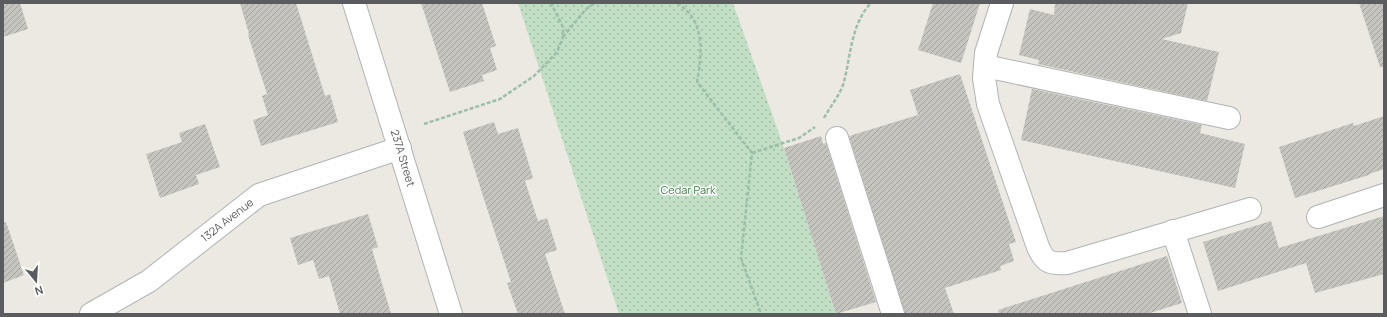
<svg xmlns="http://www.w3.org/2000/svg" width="1387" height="317" font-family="Manrope,sans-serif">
<defs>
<pattern id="park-dots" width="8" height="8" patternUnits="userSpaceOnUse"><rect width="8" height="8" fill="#c1dfc4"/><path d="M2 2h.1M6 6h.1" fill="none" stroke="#a0b8a3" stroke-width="1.8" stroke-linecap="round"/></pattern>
<pattern id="building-hatch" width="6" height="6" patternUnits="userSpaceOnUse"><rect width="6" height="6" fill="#c6c4be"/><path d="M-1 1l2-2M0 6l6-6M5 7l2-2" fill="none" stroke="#a4a29e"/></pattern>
</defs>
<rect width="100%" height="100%" fill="#ebe9e1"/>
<polygon fill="url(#park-dots)" points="518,3 733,3 784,148 836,314 619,314"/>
<g fill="url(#building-hatch)">
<polygon points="3,3 20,3 28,29 3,37"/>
<polygon points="240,3 296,3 325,96 330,94 338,122 261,146 253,120 268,115 262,96 267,94 248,35 249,34"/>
<polygon points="421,3 482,3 496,46 490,48 497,70 482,75 484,81 450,92"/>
<polygon points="933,3 980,3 961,63 918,50"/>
<polygon points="1055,3 1188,3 1181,33 1162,39 1219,52 1207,101 1038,64 1039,60 1019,55 1030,9 1054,15"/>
<polygon points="1359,3 1384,3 1384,67 1380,67"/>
<polygon points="960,74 1016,242 1009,244 1014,261 1000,266 1001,270 945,288 954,314 905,314 849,136 918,115 910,90"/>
<polygon points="1032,89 1202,125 1200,133 1245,144 1235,188 1021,140"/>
<polygon points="1384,116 1384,169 1369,174 1369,175 1295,198 1279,147 1353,123 1354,126"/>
<polygon points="494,122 498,134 518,128 533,178 525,181 538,221 547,218 557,250 545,254 565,314 518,314 507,283 511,282 482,193 463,132"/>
<polygon points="205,124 220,167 196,175 199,184 160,198 146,154 182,142 179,133"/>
<polygon points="821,136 823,144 826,143 876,302 836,314 784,148"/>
<polygon points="368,214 378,247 372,249 391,314 340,314 329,276 319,279 313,260 298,265 290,238"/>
<polygon points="1384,216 1384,274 1315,293 1306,263 1218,291 1203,242 1271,221 1279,248"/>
<polygon points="6,222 24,275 3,283 3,223"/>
<polygon points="1167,256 1182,303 1147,314 999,314 998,310"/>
</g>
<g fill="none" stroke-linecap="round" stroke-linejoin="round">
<defs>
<g id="minor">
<polyline points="354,3 451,314"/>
<path d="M1002,3L986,53L984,78L988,104L1038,247C1045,263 1050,264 1067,263L1250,209"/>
<polyline points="985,66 1229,118"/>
<polyline points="837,138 893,314"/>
<polyline points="1318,217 1384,195"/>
<polyline points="1173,231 1200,314"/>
<polyline points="91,314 149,281 259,195 400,148"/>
</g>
</defs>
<use href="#minor" stroke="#b2b3b7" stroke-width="24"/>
<g stroke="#9bbfa9" stroke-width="2.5" stroke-dasharray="4 2" stroke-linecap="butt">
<path d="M677,3C706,20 702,54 697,82L752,153L741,258L761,314"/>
<polyline points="563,37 586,9 595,3"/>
<path d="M824,118C830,107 839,96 843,85C851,58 850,25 871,3"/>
<polyline points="424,124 500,99 534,76 557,52 563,37 563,27 551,3"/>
<polyline points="752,153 799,138 815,127"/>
</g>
<use href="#minor" stroke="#fff" stroke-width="22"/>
</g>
<g text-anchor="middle" stroke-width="3" stroke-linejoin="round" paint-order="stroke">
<g font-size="11" fill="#5a5c60" stroke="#fff">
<text transform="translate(403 158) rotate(73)" y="4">237A Street</text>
<text transform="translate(227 220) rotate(-38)" y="4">132A Avenue</text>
</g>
<g font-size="11" fill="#3e7b47" stroke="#fff">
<text x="688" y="194">Cedar Park</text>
</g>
</g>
<rect width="1387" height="317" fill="none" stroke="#5a5c60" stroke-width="8"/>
<g transform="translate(36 281) rotate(162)" stroke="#ffffff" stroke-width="3" paint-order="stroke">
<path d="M0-3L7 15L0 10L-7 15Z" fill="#5a5c60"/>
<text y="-6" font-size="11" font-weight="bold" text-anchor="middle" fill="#5a5c60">N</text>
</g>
</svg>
